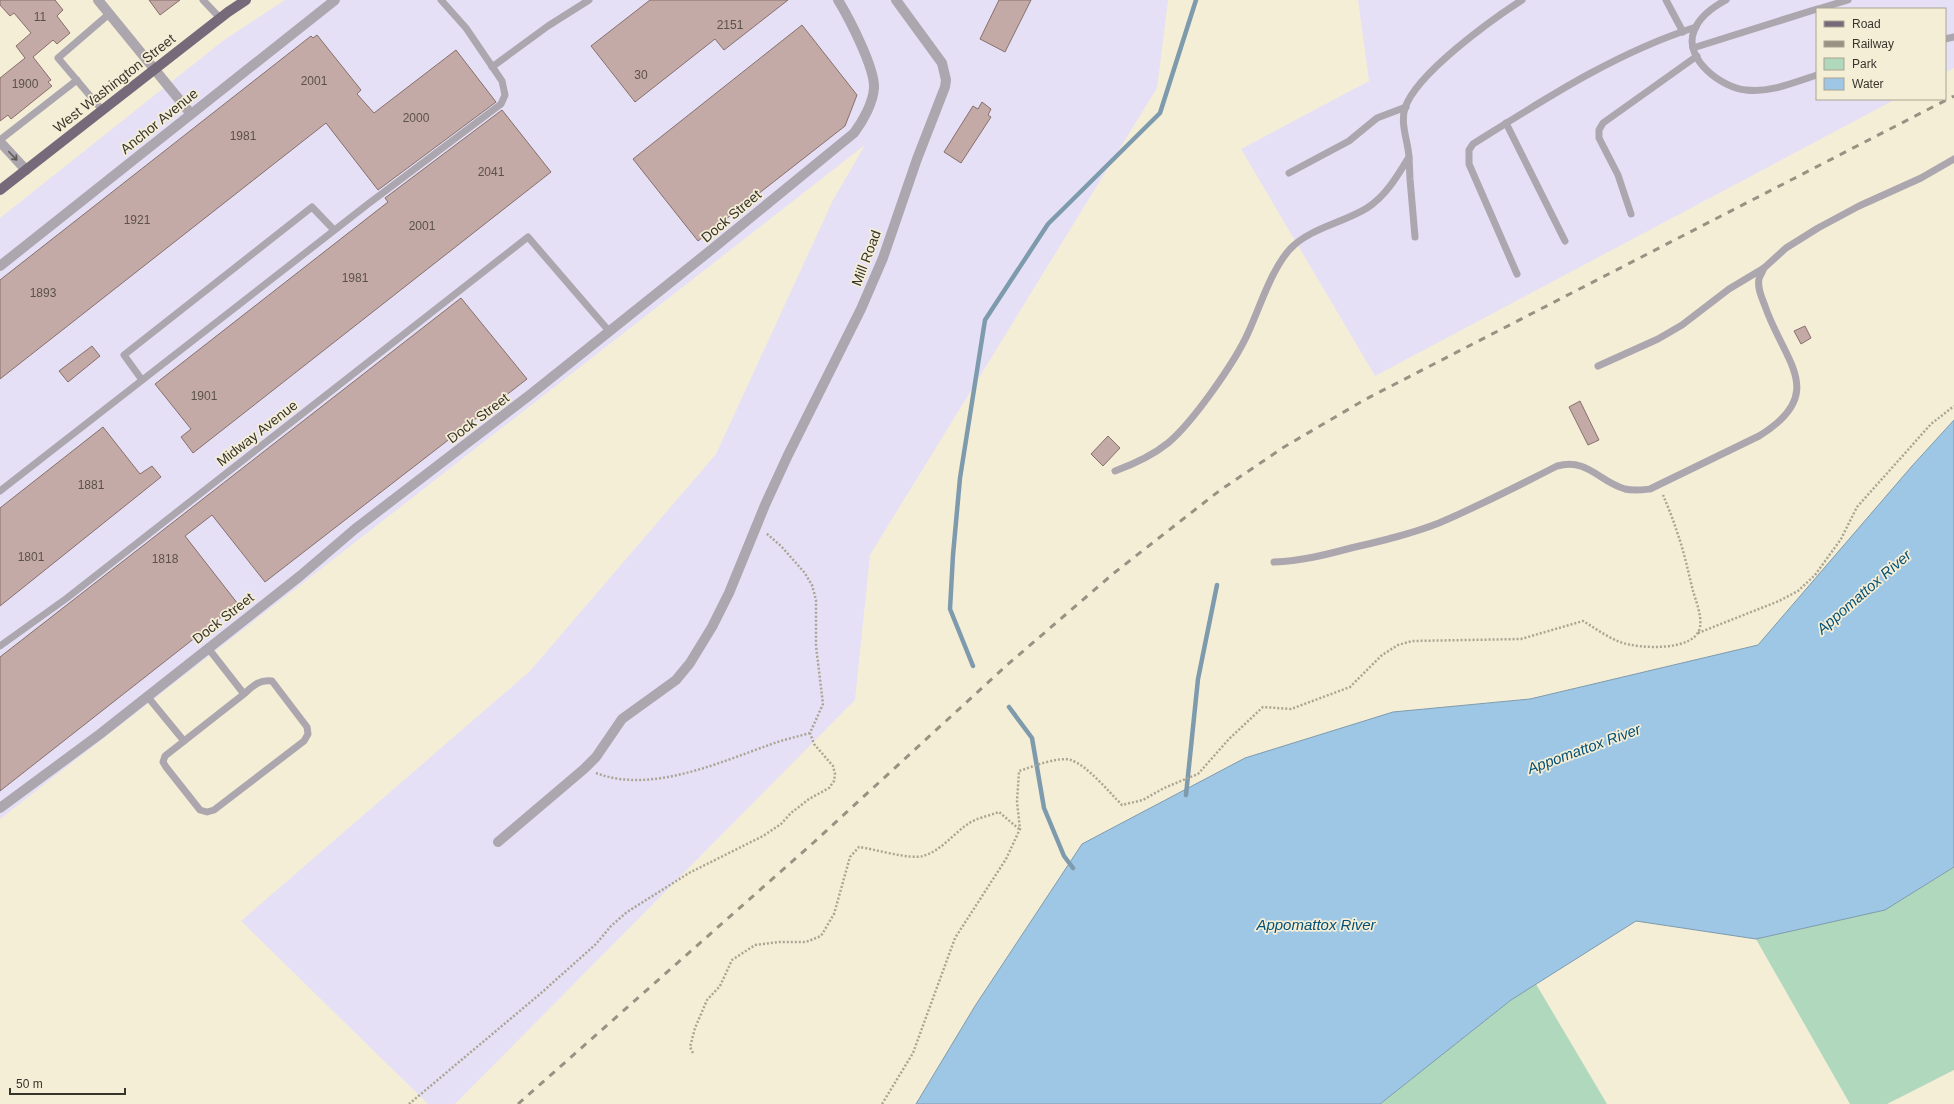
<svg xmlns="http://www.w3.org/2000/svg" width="1954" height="1104" font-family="Arial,sans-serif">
<rect width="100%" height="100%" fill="#f5eed7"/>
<g fill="#e5e0f6">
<polygon points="285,0 1168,0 1157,88 870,555 855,700 455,1104 428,1104 241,921 530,671 716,454 833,200 865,145 0,819 0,218 224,40"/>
<polygon points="1358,0 1954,0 1954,68 1945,73 1945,9 1817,9 1817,99 1896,99 1375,376 1241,149 1369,81"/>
</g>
<g fill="#b0d8bd">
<polygon points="1954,867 1954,1070 1887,1104 1850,1104 1756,939 1885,910"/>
<polygon points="1536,984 1607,1104 1380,1104 1511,1000"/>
</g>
<polygon fill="#9dc7e5" stroke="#7e9bad" points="1954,420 1954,867 1885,910 1756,939 1636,921 1511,1000 1380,1104 916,1104 975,1006 1082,844 1245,758 1393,712 1530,699 1758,645 1912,466"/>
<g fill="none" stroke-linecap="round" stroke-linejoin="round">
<g stroke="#7e9bad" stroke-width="4.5">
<polyline points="973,666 950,609 953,555 960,478 985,320 1048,224 1160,113 1196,0"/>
<polyline points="1009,707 1032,738 1044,808 1064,856 1073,868"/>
<polyline points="1186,795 1198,679 1217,585"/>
</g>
</g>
<g fill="#c4aaa6" stroke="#876f6c">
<polygon points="0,0 55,0 63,10 57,16 70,33 57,44 53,40 33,57 51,80 48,82 52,86 11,119 8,115 0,121 0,78 25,58 16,46 31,33 14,13 10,16 0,5"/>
<polygon points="149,0 180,0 160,15"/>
<polygon points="650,0 788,0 724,50 715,39 635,102 591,46"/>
<polygon points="999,0 1031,0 1005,52 980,39"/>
<polygon points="802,25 857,95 845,126 698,241 633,159"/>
<polygon points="317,35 361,90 357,94 374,113 456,50 496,102 378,190 326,123 0,379 0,280 311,36 313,38"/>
<polygon points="982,102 991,109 988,115 991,117 961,163 944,152 973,106 978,109"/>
<polygon points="502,110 551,172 193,453 181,437 191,429 155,384 388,202 385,198"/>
<polygon points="461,298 527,379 265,582 212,515 185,536 238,604 0,791 0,657"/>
<polygon points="1805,326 1811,338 1801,344 1794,331"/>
<polygon points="92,346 100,356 68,382 59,371"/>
<polygon points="1580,401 1599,440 1588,445 1569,407"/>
<polygon points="103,427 140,474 152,466 161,477 0,606 0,508"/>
<polygon points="1108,436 1120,448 1103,466 1091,454"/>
</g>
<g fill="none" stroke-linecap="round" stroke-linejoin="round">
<g stroke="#aaa593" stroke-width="2.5" stroke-dasharray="2 2" stroke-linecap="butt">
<polyline points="1698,633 1779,601 1798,591 1815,575 1841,539 1857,507 1931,424 1954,406"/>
<path d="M596,773C650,794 718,763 769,745C782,740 796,737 810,733"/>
<path d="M693,1053L690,1047L695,1028L707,1000L720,986L732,960L755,945L779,942H806L821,936L834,914L850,857L859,847C874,849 911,860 923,856C941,851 953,834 968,824C976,818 989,816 999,812L1019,829"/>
<polyline points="409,1104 540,994 596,944 611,926 627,912 689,873 763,836 781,824 791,813 809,799 829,788 834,781 835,774 833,766 814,744 810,733 823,704 816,646 816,600 812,585 804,572 781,546 766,533"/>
<path d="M882,1104L913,1053L955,938L1006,859L1020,829L1017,802L1019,771C1032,767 1058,756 1071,760C1088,766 1109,792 1122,805L1143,800L1164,788L1198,774L1229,739L1263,707L1291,709L1350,687L1382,655L1398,645L1412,641L1521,639L1583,621C1595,628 1607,637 1620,642C1638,649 1696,652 1700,627C1702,616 1696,601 1693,591C1688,571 1684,551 1677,532C1673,519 1668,507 1663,495"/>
</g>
<g stroke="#aca6ae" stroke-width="7">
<polyline points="203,0 220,18"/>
<polyline points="1666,0 1683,32"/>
<path d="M1726,0C1713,7 1699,17 1694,31C1683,59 1722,88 1746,90C1770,93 1795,82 1817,75"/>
<polyline points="1818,9 1848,0"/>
<polyline points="1945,39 1954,37"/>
<polyline points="1693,48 1817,9"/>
<polyline points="492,67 548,26 589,0"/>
<polyline points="102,110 58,58 109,14"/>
<polyline points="1506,123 1565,241"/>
<polyline points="0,140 77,80"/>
<polyline points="1409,157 1410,179 1415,237"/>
<polyline points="1289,173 1349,141 1377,118 1406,107"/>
<polyline points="1631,214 1618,175 1599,138 1599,130 1603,123 1697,56"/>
<path d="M1517,274L1469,164V150L1473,144C1545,99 1615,53 1696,27"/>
<polyline points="1598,366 1658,339 1682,325 1729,289 1764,268 1786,248 1818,228 1859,206 1921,178 1954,159"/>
<polyline points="142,380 124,355 312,207 334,230"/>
<path d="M1115,471C1134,464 1153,455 1168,443C1193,422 1235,362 1248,333C1260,307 1271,270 1290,249C1310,228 1343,223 1367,208C1386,196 1398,175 1409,157C1408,141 1400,124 1405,108C1416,74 1491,20 1522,0"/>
<polyline points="0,491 368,204 501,104 505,95 502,81 466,28 441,0"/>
<path d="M1274,562C1301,561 1325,555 1351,548C1381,541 1411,534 1439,523C1479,506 1518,486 1557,466C1588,458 1598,481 1625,489C1633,491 1641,490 1650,489L1759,436C1829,393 1784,362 1765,306C1762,298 1757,288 1759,279C1760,275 1763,271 1764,268"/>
<polyline points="0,646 67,598 528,237 609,331"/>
<path d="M208,648L244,694C253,686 259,679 272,681L307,727L308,734L304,741L214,810L207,812L200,810L166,767L163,762L165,756L244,694"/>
<polyline points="147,696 184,741"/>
</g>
<g stroke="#aca6ae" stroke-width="10">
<polyline points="98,0 191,114"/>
<polyline points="0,142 26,170"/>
<polyline points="0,266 335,0"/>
<path d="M0,808L100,734L300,576L355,529L531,394L711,250L854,133C863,121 873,103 874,88C875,68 849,18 838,0"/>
<polyline points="498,842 584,769 596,757 622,719 676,680 690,663 712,627 729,593 765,505 788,455 861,309 883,258 917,159 945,87 946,80 942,63 896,0"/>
</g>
<polyline stroke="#756a79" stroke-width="10" points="0,190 228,12 246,0"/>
<polyline stroke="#979282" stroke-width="3" stroke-dasharray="7 7" stroke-linecap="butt" points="518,1104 813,843 1007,665 1114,573 1219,491 1284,447 1366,399 1954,96"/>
</g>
<defs><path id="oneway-shaft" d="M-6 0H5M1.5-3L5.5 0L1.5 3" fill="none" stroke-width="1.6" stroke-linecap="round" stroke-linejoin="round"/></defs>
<use stroke="#605c59" href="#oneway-shaft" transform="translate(13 156) rotate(46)"/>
<g text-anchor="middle" stroke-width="3.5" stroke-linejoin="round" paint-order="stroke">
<g font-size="12" fill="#5a524a">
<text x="40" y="21">11</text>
<text x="730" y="29">2151</text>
<text x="641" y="79">30</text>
<text x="314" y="85">2001</text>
<text x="25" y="88">1900</text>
<text x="416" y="122">2000</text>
<text x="243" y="140">1981</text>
<text x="491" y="176">2041</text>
<text x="137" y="224">1921</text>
<text x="422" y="230">2001</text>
<text x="355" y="282">1981</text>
<text x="43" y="297">1893</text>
<text x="204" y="400">1901</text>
<text x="91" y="489">1881</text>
<text x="31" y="561">1801</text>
<text x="165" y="563">1818</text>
</g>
<g font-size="14" fill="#37342b" stroke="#f5eed7">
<text transform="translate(114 83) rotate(-38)" y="5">West Washington Street</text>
<text transform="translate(159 121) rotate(-39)" y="5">Anchor Avenue</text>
<text transform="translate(731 216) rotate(-40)" y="5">Dock Street</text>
<text transform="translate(866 258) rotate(-69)" y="5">Mill Road</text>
<text transform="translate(478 418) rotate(-37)" y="5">Dock Street</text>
<text transform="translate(257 433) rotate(-38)" y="5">Midway Avenue</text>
<text transform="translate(223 618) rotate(-38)" y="5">Dock Street</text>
</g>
<g font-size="15" font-style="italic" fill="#035176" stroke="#f5eed7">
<text transform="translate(1864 592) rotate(-41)" y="5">Appomattox River</text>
<text transform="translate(1584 749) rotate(-20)" y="5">Appomattox River</text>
<text x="1316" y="930">Appomattox River</text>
</g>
</g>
<rect x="1816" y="8" width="130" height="92" fill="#f5eed7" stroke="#a9a492"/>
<rect x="1824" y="21" width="20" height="6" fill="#756a79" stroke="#a9a492"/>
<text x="1852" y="28" font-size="12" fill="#37342b">Road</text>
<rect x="1824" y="41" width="20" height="6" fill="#979282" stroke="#a9a492"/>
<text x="1852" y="48" font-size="12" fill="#37342b">Railway</text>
<rect x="1824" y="58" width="20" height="12" fill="#b0d8bd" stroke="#a9a492"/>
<text x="1852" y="68" font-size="12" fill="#37342b">Park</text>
<rect x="1824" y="78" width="20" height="12" fill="#9dc7e5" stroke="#a9a492"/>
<text x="1852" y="88" font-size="12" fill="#37342b">Water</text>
<path d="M10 1088v6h115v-6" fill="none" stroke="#37342b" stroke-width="2"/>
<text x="16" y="1088" font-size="12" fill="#37342b" stroke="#f5eed7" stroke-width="3" paint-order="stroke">50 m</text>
</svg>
